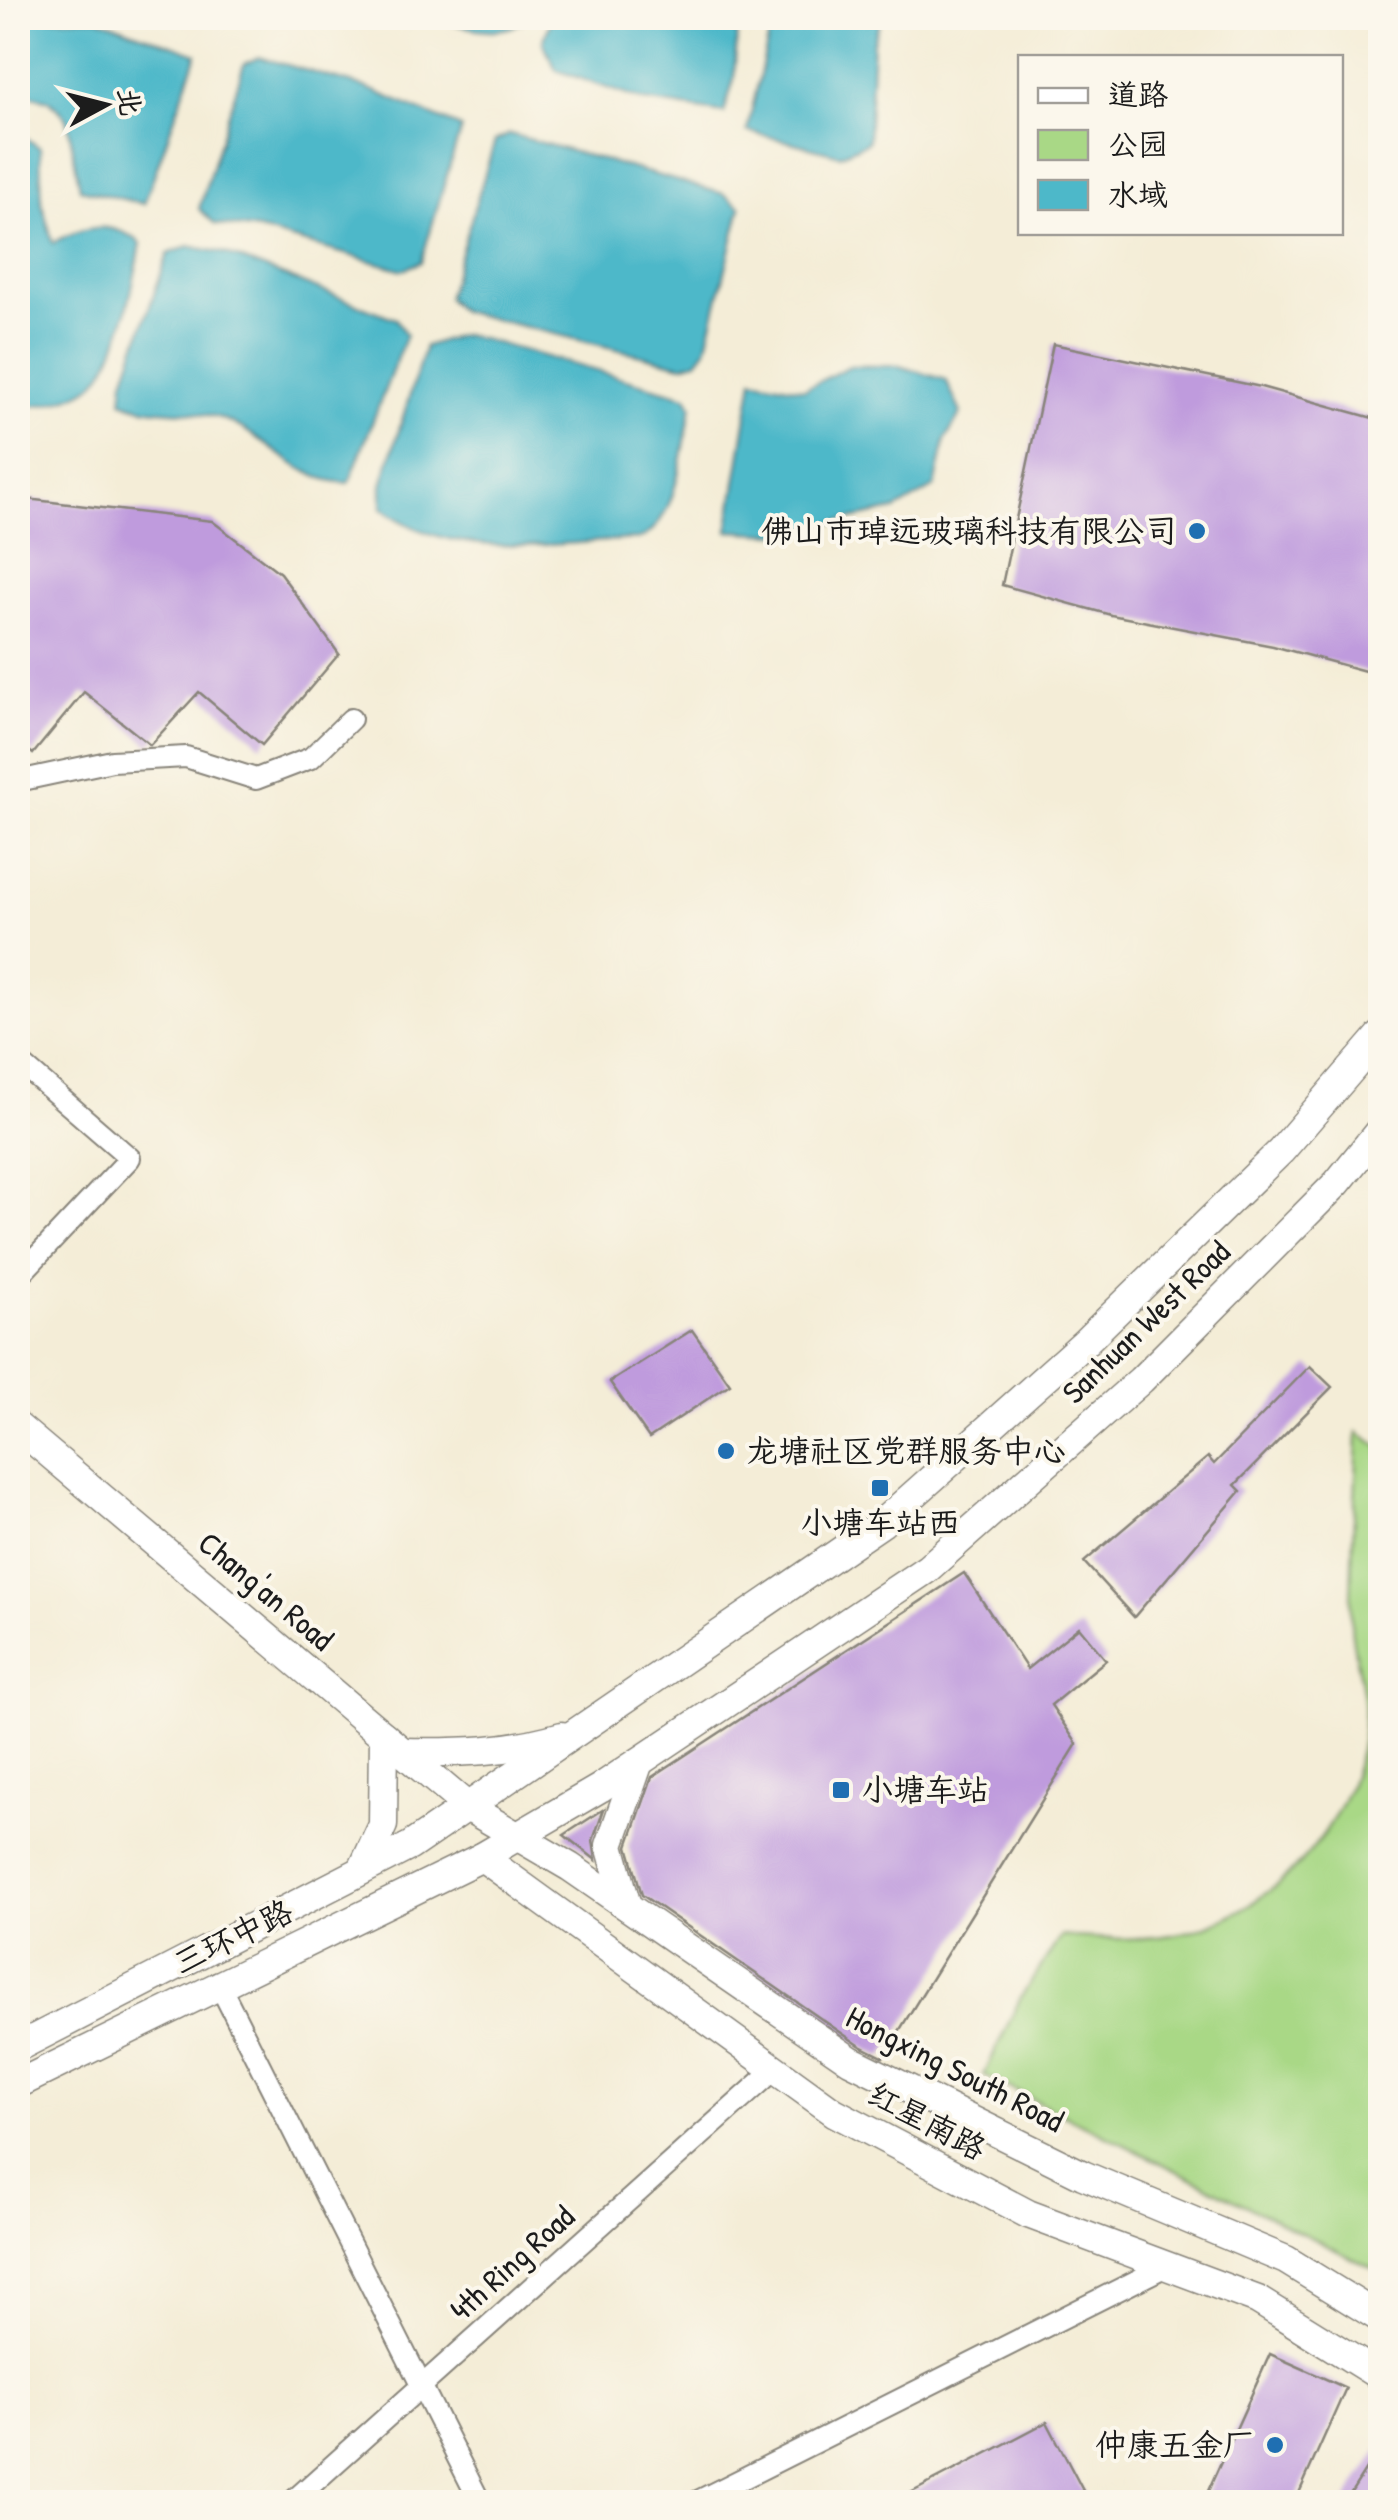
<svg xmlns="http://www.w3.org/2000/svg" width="1398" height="2520" font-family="'Patrick Hand','LXGW WenKai TC',sans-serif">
<rect width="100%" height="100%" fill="#fbf7ec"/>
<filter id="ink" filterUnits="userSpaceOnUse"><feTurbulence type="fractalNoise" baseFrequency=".01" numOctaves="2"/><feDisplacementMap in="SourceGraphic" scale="20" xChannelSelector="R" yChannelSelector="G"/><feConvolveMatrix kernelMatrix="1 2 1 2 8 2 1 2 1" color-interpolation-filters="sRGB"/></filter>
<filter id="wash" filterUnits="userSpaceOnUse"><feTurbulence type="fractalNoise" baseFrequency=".0048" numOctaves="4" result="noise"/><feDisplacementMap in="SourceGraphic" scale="40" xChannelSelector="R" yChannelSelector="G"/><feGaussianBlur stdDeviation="2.25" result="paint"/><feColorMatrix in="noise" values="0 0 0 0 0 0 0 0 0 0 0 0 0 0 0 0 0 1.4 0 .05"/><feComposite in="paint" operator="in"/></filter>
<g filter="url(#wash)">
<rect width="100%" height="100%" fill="#f4edd7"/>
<path fill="#a9d886" stroke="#627a51" stroke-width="2.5" d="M1358,1432L1380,1447V2272L984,2075L1021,1997L1061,1936C1103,1939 1148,1942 1190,1931C1284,1905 1363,1812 1364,1713C1364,1683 1352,1653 1351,1623C1350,1560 1356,1495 1358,1432Z"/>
<g fill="#4db8c9" stroke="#346a72" stroke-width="2.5">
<polygon points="18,18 97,18 197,54 144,204 80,189 67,118 49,100 18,92"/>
<path d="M427,18H526C503,42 456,24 427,18Z"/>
<polygon points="552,18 738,18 734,79 724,113 644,101 556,70 543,42"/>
<polygon points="773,18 881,18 873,41 868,142 840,155 747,131"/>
<polygon points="259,57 365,87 461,128 421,262 403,270 258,230 215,224 199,209 244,64"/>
<path d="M18,132L40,148L42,203L53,243C84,225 111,220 141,243C135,277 120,353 98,379C82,399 42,406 18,407Z"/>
<polygon points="510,134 724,194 741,207 706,349 697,361 682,365 460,311 447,298 495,141"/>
<path d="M189,246L224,253L396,319L406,335L349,483C298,483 266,434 220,418C186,407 154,416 122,401L124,380L168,254Z"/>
<path d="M464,334L687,396L692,406C682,446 679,520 640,539C555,542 453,564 382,508V485L425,346Z"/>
<polygon points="850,366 899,366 946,380 961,413 945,441 935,487 895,510 777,534 728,531 753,379 804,389"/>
</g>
<g id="blocks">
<g fill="#bf9bdd">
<polygon points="1053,344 1261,387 1380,420 1380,675 1273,646 1111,615 1002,585"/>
<polygon points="18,498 212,521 280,573 339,654 262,745 199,692 150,745 84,692 33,754 18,742"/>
<polygon points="692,1330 730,1384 649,1438 610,1382"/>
<polygon points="1310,1366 1332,1387 1235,1485 1241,1491 1134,1617 1084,1562 1208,1457 1214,1464"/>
<polygon points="964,1573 1027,1669 1079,1627 1106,1660 1051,1705 1077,1744 883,2057 859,2045 642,1895 628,1846 652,1777"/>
<polygon points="604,1809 593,1840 596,1860 564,1835"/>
<polygon points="1270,2354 1346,2388 1295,2502 1203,2502"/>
<polygon points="1047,2422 1089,2502 893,2502"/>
<polygon points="1380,2447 1380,2502 1345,2502"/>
</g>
</g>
</g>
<g filter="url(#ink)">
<use href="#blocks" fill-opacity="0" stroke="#88847a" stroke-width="2.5"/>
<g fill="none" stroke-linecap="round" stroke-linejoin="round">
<defs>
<g id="minor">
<polyline points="18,781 112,761 186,757 256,779 311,758 351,719"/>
<polyline points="18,1061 130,1158 18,1277"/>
<polyline points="218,1982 480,2502"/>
<polyline points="292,2502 773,2071"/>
<polyline points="696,2502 1166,2266"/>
</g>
<g id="secondary">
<polyline points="18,1427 469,1808 570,1867 850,2060 1083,2175 1286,2260 1380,2318"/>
<path d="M402,1752C457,1753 509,1752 562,1736"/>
<polyline points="482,1857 834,2112 1028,2214 1258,2300 1380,2376"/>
<polyline points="362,1870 383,1825 384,1736"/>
<polyline points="627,1906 610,1845 639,1762"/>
<polyline points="18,2047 410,1846 882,1523 1084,1343 1281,1151 1380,1036"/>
<polyline points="18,2084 482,1857 600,1788 927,1569 1141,1380 1337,1183 1380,1130"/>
</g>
</defs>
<use href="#minor" stroke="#88847a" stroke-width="24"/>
<use href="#secondary" stroke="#88847a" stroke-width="31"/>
<use href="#minor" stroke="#fff" stroke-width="20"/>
<use href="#secondary" stroke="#fff" stroke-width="28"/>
</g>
</g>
<g fill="#1f6fb2" stroke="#fbf7ec" stroke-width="4">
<circle cx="1197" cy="531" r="10"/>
<circle cx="726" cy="1451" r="10"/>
<rect x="870" y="1478" width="20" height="20" rx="5"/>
<rect x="831" y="1780" width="20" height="20" rx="5"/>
<circle cx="1275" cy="2445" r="10"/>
</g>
<g text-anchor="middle" stroke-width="8" stroke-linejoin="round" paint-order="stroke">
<g font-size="32" fill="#1c1c1c" stroke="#fbf7ec" text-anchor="end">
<text x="1177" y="542">佛山市琸远玻璃科技有限公司</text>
<text x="746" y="1462" text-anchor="start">龙塘社区党群服务中心</text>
<text x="880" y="1534" text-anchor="middle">小塘车站西</text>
<text x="861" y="1801" text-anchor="start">小塘车站</text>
<text x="1255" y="2456">仲康五金厂</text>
</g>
<g font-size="32" fill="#1c1c1c" stroke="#fbf7ec">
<text transform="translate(1146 1322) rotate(-44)" y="11">Sanhuan West Road</text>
<text transform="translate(266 1591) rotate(40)" y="11">Chang'an Road</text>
<text transform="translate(233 1937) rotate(-26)" y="11">三环中路</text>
<text transform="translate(955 2069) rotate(27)" y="11">Hongxing South Road</text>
<text transform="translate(927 2121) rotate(28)" y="11">红星南路</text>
<text transform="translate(512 2263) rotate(-42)" y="11">4th Ring Road</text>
</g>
</g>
<rect width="1398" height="2520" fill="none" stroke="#fbf7ec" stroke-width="60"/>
<rect x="1018" y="55" width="325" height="180" fill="#fbf7ec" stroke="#a29f99" stroke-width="2.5"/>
<rect x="1038" y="88" width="50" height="15" fill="#ffffff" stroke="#a29f99" stroke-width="2.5"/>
<text x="1108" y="105" font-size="30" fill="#1c1c1c">道路</text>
<rect x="1038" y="130" width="50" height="30" fill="#a9d886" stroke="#a29f99" stroke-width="2.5"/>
<text x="1108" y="155" font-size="30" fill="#1c1c1c">公园</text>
<rect x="1038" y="180" width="50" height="30" fill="#4db8c9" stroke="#a29f99" stroke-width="2.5"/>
<text x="1108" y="205" font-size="30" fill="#1c1c1c">水域</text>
<g transform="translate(105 105) rotate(83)" stroke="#fbf7ec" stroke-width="8" paint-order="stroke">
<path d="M0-8L18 38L0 25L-18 38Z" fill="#1c1c1c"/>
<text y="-15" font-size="28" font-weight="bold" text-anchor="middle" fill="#1c1c1c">北</text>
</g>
</svg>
